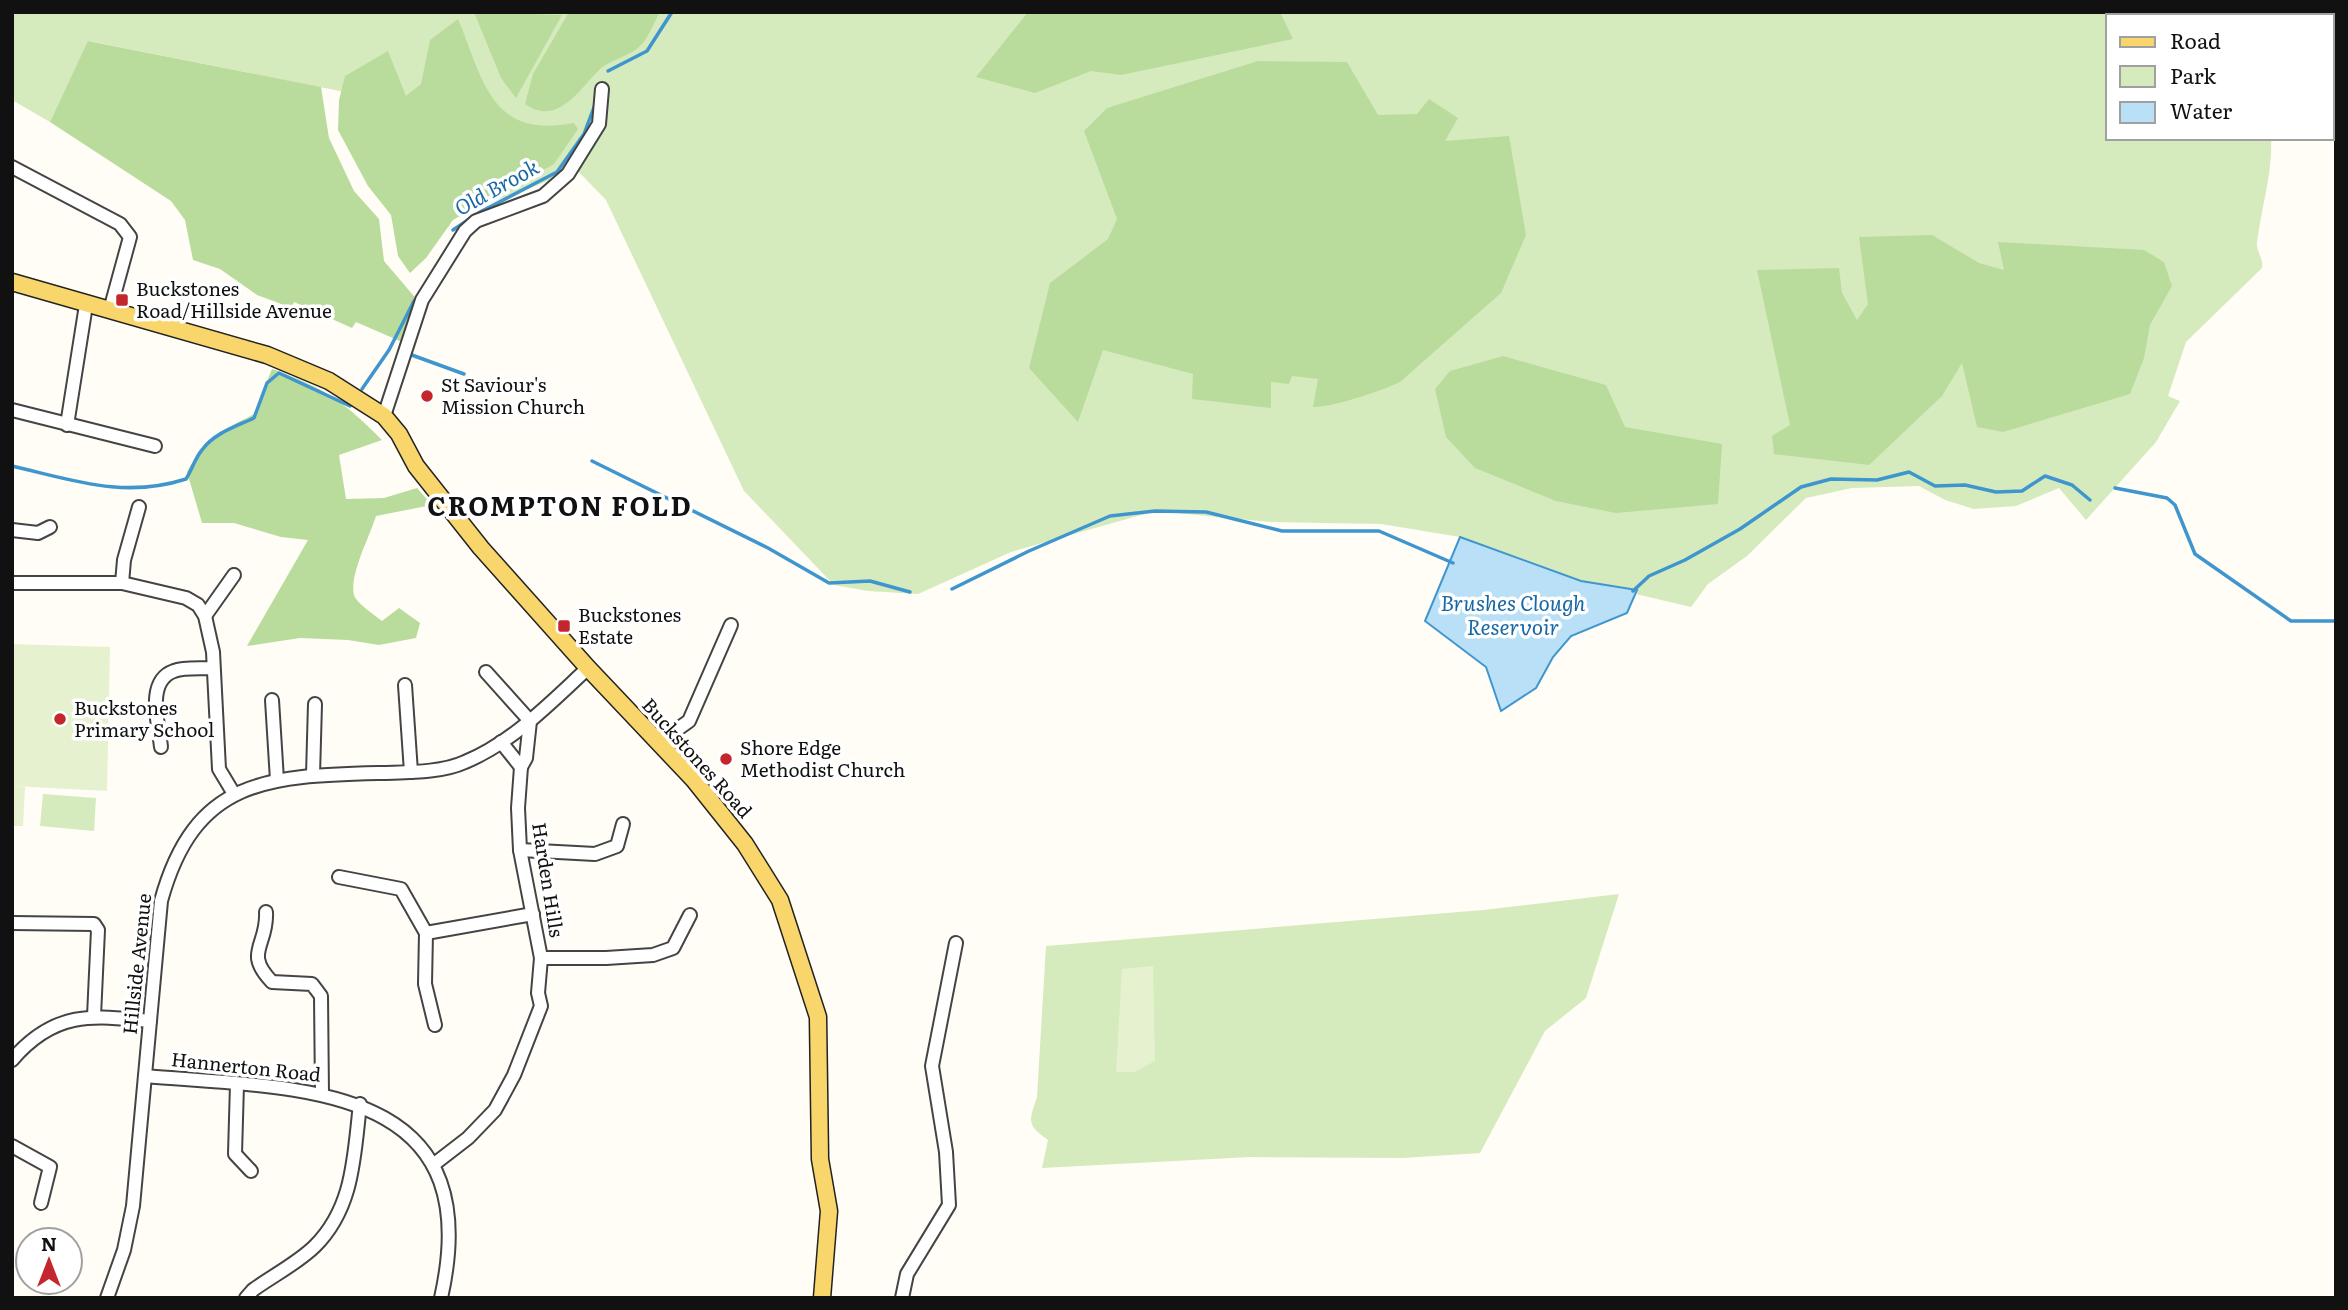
<svg xmlns="http://www.w3.org/2000/svg" width="2348" height="1310" font-family="Literata,serif">
<rect width="100%" height="100%" fill="#fffdf5"/>
<g fill="#d5ebbd">
<path d="M12,12H2310L2308,16H2108V138H2271C2273,174 2261,207 2257,243C2256,252 2264,258 2262,268L2186,342L2168,396L2180,401L2156,442L2086,520L2059,488L2016,506L1974,509L1945,500L1919,486L1852,488L1806,498L1747,556L1708,584L1691,607L1581,581L1460,537L1381,524L1270,522L1155,511L1011,552L918,594L868,591L834,585L744,491L606,200L577,170L469,211L360,95L89,41L50,122L12,100Z"/>
<polygon points="43,794 96,798 94,831 40,826"/>
<path d="M1619,894L1586,998L1545,1031L1480,1153L1403,1158L1250,1157L1042,1168L1048,1140C1026,1125 1029,1121 1037,1097L1046,946L1483,910Z"/>
</g>
<g fill="#b9dc9c">
<polygon points="474,12 562,15 516,98 501,78"/>
<path d="M569,12H660C654,22 649,37 641,45C630,57 610,59 599,70C579,90 557,127 525,104L533,74Z"/>
<polygon points="1028,12 1280,12 1293,39 1121,75 1091,71 1035,93 976,77"/>
<path d="M458,19C484,82 491,139 574,123L578,129L554,164L453,220L426,258L410,273L398,256L391,215L368,186L338,130L339,100L345,76L388,51L406,96L421,84L430,40Z"/>
<polygon points="88,41 321,87 329,138 354,191 379,219 384,261 418,301 402,342 356,322 352,328 294,302 292,308 257,295 220,269 193,260 185,220 171,201 50,122"/>
<path d="M1258,61L1347,62L1378,115L1417,114L1429,99L1458,118L1445,141L1509,136L1526,235L1501,293L1400,382C1384,390 1331,408 1313,407L1318,379L1292,376L1289,384L1271,382V408L1192,399L1193,374L1103,350L1078,422L1029,368L1050,283L1108,239L1117,219L1084,131L1107,108Z"/>
<polygon points="1932,235 1979,263 2004,270 1998,242 2144,250 2164,262 2172,286 2150,325 2144,358 2130,394 2003,432 1977,427 1962,363 1942,396 1869,465 1774,454 1772,436 1790,425 1757,270 1839,268 1842,293 1857,320 1868,304 1859,237"/>
<polygon points="1503,356 1606,385 1625,427 1722,444 1718,504 1616,513 1556,501 1475,468 1446,437 1435,389 1450,371"/>
<path d="M272,369C325,388 343,401 382,440L339,455L346,499L384,498L417,488L432,505L376,516C370,536 349,575 354,595C357,604 375,615 382,621L399,608L420,623L416,638L379,645L348,640L300,638L247,646L308,540L281,537L234,523H202L187,472C207,435 218,433 254,414Z"/>
</g>
<g fill="#e6f2cf">
<polygon points="12,644 110,647 107,791 13,786 25,787 23,826 12,826"/>
<polygon points="1153,966 1155,1061 1135,1072 1116,1072 1122,969"/>
</g>
<polygon fill="#b9e0f7" stroke="#3f96cf" stroke-width="2" points="1460,537 1581,581 1637,590 1627,613 1571,636 1553,657 1536,688 1501,711 1486,667 1425,621"/>
<g fill="none" stroke-linecap="round" stroke-linejoin="round">
<g stroke="#3f96cf" stroke-width="3.5">
<polyline points="608,71 647,51 672,12"/>
<polyline points="453,230 480,212 557,172 584,134 596,102"/>
<polyline points="409,354 464,374"/>
<polyline points="362,389 389,350 414,301"/>
<polyline points="592,461 768,548 829,583 870,581 910,592"/>
<path d="M12,466C73,480 124,499 186,479C192,470 195,458 202,450C214,433 237,426 254,418L267,383L279,373L350,406"/>
<polyline points="2115,488 2167,498 2175,505 2195,554 2291,621 2336,621"/>
<polyline points="952,589 1029,551 1110,516 1155,511 1206,512 1282,531 1379,531 1453,563"/>
<polyline points="1633,591 1649,576 1685,560 1740,529 1801,487 1831,479 1877,480 1909,472 1935,486 1965,485 1996,492 2022,491 2045,476 2072,485 2090,500"/>
</g>
<defs>
<g id="minor">
<polyline points="12,167 120,224 130,237 110,310"/>
<polyline points="12,410 155,446"/>
<polyline points="384,416 422,300 465,231 476,221 543,196 568,174 599,124 602,89"/>
<polyline points="67,425 86,305"/>
<polyline points="12,530 38,533 50,527"/>
<polyline points="12,583 122,583 186,598 198,605 205,616 213,652 219,769 234,794"/>
<polyline points="122,583 124,560 139,507"/>
<polyline points="205,616 234,575"/>
<polyline points="405,685 411,772"/>
<polyline points="272,700 277,780"/>
<polyline points="501,742 521,767"/>
<polyline points="658,743 689,721 731,625"/>
<path d="M161,747C159,725 145,681 174,671C184,667 201,669 213,668"/>
<polyline points="313,775 315,704"/>
<polyline points="520,850 595,854 617,846 623,824"/>
<polyline points="339,877 401,889 426,933 425,984 435,1025"/>
<path d="M266,912C268,946 243,952 272,982L312,984L321,996L322,1093"/>
<polyline points="12,923 94,924 98,930 94,1016"/>
<polyline points="426,933 533,914"/>
<polyline points="541,958 606,958 653,955 673,948 690,915"/>
<path d="M12,1060C54,1011 91,1015 150,1021"/>
<path d="M145,1076C297,1089 490,1080 441,1298"/>
<polyline points="237,1084 235,1154 251,1171"/>
<polyline points="12,1146 50,1167 41,1203"/>
<polyline points="433,1165 468,1138 495,1110 514,1075 541,1006 538,993 541,958 520,850 518,808 521,767 526,758 530,721 486,672"/>
<path d="M107,1298L124,1250L133,1206L161,901C195,777 269,776 381,773C407,772 441,773 465,762C513,742 550,703 588,668"/>
<path d="M246,1298L253,1290C272,1276 298,1263 315,1246C354,1207 354,1155 360,1104"/>
<polyline points="902,1298 907,1274 949,1205 946,1152 932,1066 956,943"/>
</g>
<polyline id="major" points="12,282 267,355 329,381 384,416 399,434 416,466 481,548 588,668 694,780 745,844 780,900 818,1017 820,1159 829,1211 822,1298"/>
</defs>
<use href="#minor" stroke="#444" stroke-width="16"/>
<use href="#major" stroke="#222" stroke-width="19"/>
<use href="#minor" stroke="#fff" stroke-width="12"/>
<use href="#major" stroke="#f9d66b" stroke-width="16"/>
</g>
<g fill="#c4262e" stroke="#fff" stroke-width="2.5">
<rect x="115" y="293" width="14" height="14" rx="3.5"/>
<circle cx="427" cy="396" r="7"/>
<rect x="557" y="619" width="14" height="14" rx="3.5"/>
<circle cx="60" cy="719" r="7"/>
<circle cx="726" cy="759" r="7"/>
</g>
<g text-anchor="middle" stroke-width="7" stroke-linejoin="round" paint-order="stroke">
<g font-size="19" fill="#111" stroke="#fff" text-anchor="start">
<text x="136" y="296">Buckstones<tspan x="136" dy="22">Road/Hillside Avenue</tspan></text>
<text x="441" y="392">St Saviour's<tspan x="441" dy="22">Mission Church</tspan></text>
<text x="578" y="622">Buckstones<tspan x="578" dy="22">Estate</tspan></text>
<text x="74" y="715">Buckstones<tspan x="74" dy="22">Primary School</tspan></text>
<text x="740" y="755">Shore Edge<tspan x="740" dy="22">Methodist Church</tspan></text>
</g>
<g font-size="19" fill="#111" stroke="#fff">
<text transform="translate(697 758) rotate(48)" y="7">Buckstones Road</text>
<text transform="translate(548 880) rotate(81)" y="7">Harden Hills</text>
<text transform="translate(137 964) rotate(-84)" y="7">Hillside Avenue</text>
<text transform="translate(246 1067) rotate(6)" y="7">Hannerton Road</text>
</g>
<g font-size="21" font-style="italic" fill="#1768a6" stroke="#fff">
<text transform="translate(497 188) rotate(-29)" y="7">Old Brook</text>
<text x="1513" y="611">Brushes Clough<tspan x="1513" dy="24">Reservoir</tspan></text>
</g>
<g font-size="26" font-weight="bold" letter-spacing="2" fill="#111" stroke="#fff">
<text x="560" y="516">CROMPTON FOLD</text>
</g>
</g>
<rect width="2348" height="1310" fill="none" stroke="#111111" stroke-width="28"/>
<rect x="2106" y="14" width="228" height="126" fill="#ffffff" stroke="#a0a0a0" stroke-width="2"/>
<rect x="2120" y="37" width="35" height="10" fill="#f9d66b" stroke="#a0a0a0" stroke-width="2"/>
<text x="2170" y="49" font-size="21" fill="#111111">Road</text>
<rect x="2120" y="66" width="35" height="21" fill="#d5ebbd" stroke="#a0a0a0" stroke-width="2"/>
<text x="2170" y="84" font-size="21" fill="#111111">Park</text>
<rect x="2120" y="102" width="35" height="21" fill="#b9e0f7" stroke="#a0a0a0" stroke-width="2"/>
<text x="2170" y="119" font-size="21" fill="#111111">Water</text>
<g transform="translate(49 1261)"><circle r="33" fill="#ffffff" stroke="#a0a0a0" stroke-width="2"/>
<path d="M0-5L12 26L0 18L-12 26Z" fill="#c4262e"/>
<text y="-10" font-size="19" font-weight="bold" text-anchor="middle" fill="#111111">N</text>
</g>
</svg>
